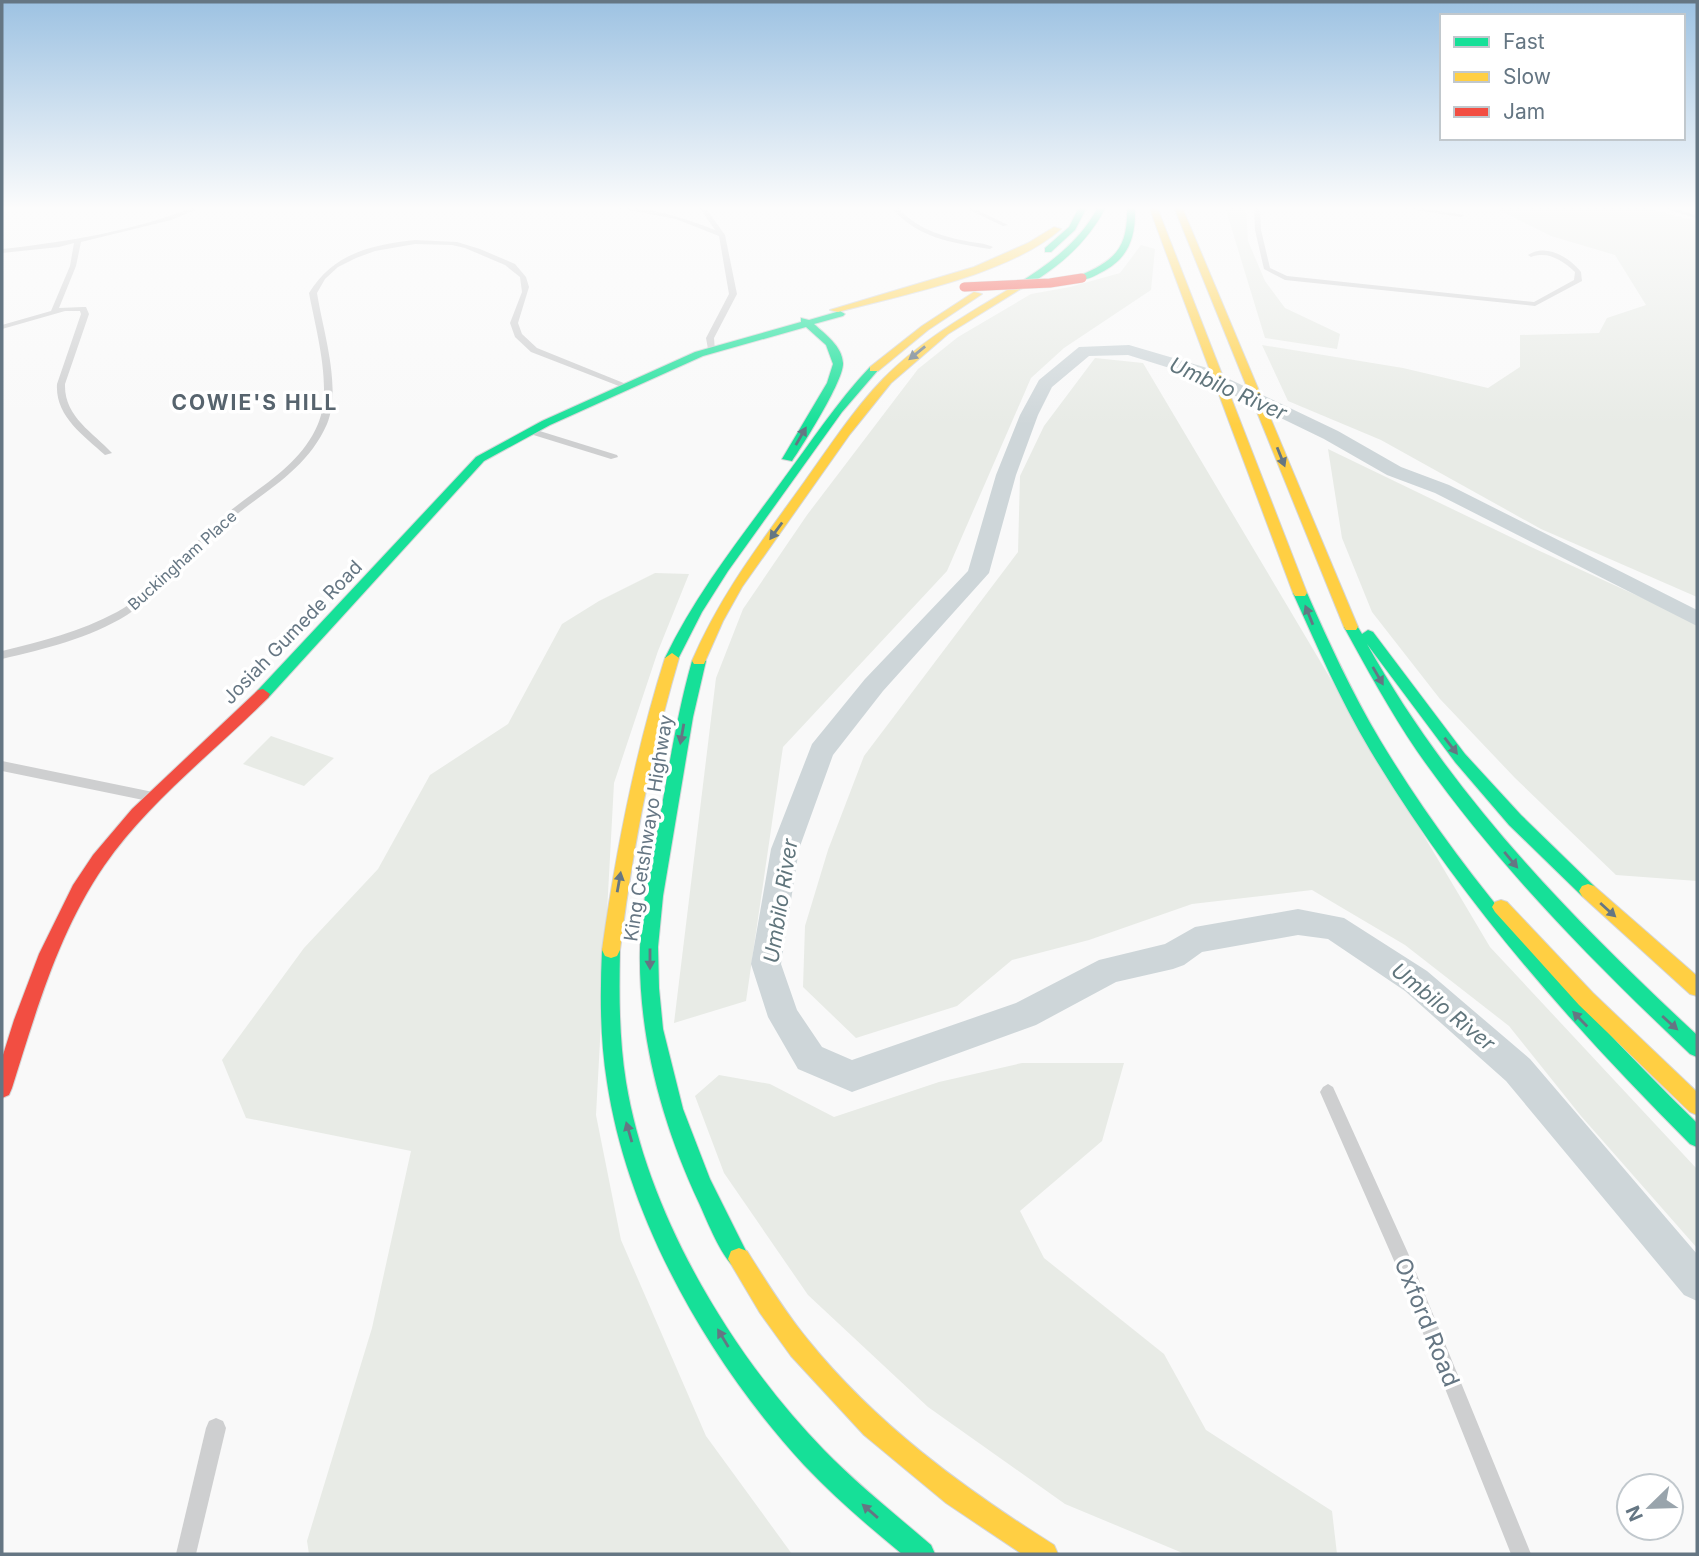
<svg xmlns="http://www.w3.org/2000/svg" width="1699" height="1556" font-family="Inter,sans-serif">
<rect width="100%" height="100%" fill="#f9f9f9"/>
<g fill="#e8ebe6">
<polygon points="1225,207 1246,207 1248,241 1265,281 1285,308 1340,334 1337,349 1265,338"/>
<polygon points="1493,207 1641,207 1697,221 1697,597 1541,529 1381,440 1288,401 1262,345 1403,368 1488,388 1520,367 1520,335 1599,333 1607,318 1646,305 1615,255 1551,236"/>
<polygon points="1141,245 1155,249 1151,290 1064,348 1031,378 947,571 783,747 746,1001 674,1023 716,678 743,609 807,515 918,369 958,337 1031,294 1070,287 1120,273"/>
<polygon points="1095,358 1143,363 1490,947 1697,1169 1697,1248 1581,1116 1509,1026 1405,945 1312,890 1192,904 1089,940 1012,960 957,1006 856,1038 803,987 805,926 828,850 864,756 1018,552 1020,476 1044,426"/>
<polygon points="1328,449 1531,547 1697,623 1697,881 1616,875 1515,778 1440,699 1372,612 1342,538"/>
<polygon points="655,573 689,574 658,651 614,783 596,1115 621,1240 706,1436 792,1554 309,1554 307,1541 372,1328 411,1151 246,1118 222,1060 304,948 378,869 430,775 508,724 562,624 599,601"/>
<polygon points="271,736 334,758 304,786 243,764"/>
<polygon points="1022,1063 1124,1063 1102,1141 1020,1211 1044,1258 1164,1354 1206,1430 1332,1511 1337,1554 1185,1554 1065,1504 928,1407 808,1295 724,1173 695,1096 719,1075 770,1084 834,1117 939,1082"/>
</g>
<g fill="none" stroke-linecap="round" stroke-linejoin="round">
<polyline stroke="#ced6d9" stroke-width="2.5" points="1665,207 1697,217"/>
<polygon fill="#ced6d9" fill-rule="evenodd" points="1129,345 1204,367 1338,431 1401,467 1449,485 1697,610 1697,626 1435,493 1387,475 1324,439 1192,375 1128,355 1089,356 1052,387 1038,415 1016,475 989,573 883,691 833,755 799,849 781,964 797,1010 822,1047 852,1060 1016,1003 1099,960 1165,944 1195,927 1298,909 1344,918 1427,971 1530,1059 1697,1254 1697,1301 1684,1295 1506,1081 1405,991 1328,939 1298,935 1202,952 1184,965 1173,969 1116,982 1036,1025 852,1092 798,1069 768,1017 751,964 771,849 812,744 865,679 968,571 996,475 1020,415 1039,380 1079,347"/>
<defs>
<g id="fast">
<polygon points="1079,207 1087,207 1075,230 1051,252 1045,252 1045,248 1069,227"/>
<path d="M1098,207H1106C1090,238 1067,260 1038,279C1030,284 1023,290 1014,290V286C1048,265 1079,243 1098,207Z"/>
<path d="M1127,207H1135C1136,237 1129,259 1100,273C1093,277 1087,280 1079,280V276C1116,260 1128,248 1127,207Z"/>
<path d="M840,311L845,314L843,316L814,324C826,335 842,346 843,363C844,380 803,445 792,461L782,459L827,383L833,364L826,345L806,327L703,356L550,425L484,461L268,698H258L256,694L258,690L476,457L542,421L695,352L801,322V318L809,320Z"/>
<path d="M870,367L879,369L842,412L728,571L702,612L677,661H667L665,658C696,593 740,539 782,481C811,442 837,402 870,367Z"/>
<path d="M1300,589L1307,593C1329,643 1352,693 1380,740C1466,883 1578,1006 1697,1123V1147L1690,1144C1570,1024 1458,897 1370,750C1340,700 1317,646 1293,593Z"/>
<path d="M1351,622L1356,624L1362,634L1368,630L1373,632L1465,754L1521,815L1594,886L1597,891L1594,896L1588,898L1582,896L1509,825L1455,762L1367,644C1451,795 1571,918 1697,1035V1057L1690,1054C1591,960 1495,863 1417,751C1390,711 1367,669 1344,627Z"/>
<path d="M699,656L706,661L693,717L663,896L658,947L659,988L663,1029L683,1109L710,1179L750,1259L747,1267L739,1270C723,1263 707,1220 699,1203C662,1124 638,1036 640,948C641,902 653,856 661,811C670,761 678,710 692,661Z"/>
<path d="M611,942L617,944L620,950C619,995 619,1038 626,1082C648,1215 731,1354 824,1450C857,1484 895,1514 931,1545L935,1554H902C868,1526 834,1497 804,1465C710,1363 628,1221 607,1082C600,1038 600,995 602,950L605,944Z"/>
</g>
<g id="slow">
<polygon points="1149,207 1157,207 1307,593 1305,596 1295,596 1293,593"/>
<polygon points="1174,207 1182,207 1358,627 1356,630 1346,630 1344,627"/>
<path d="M1054,227L1061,229C1008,275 905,294 838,312L830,310L974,267L1028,243Z"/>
<path d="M1014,286L1022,288L948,334L891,383L850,434L742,587L723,621L704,664H694L692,661C721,593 763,540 805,481C830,446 854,409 883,379C921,340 968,314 1014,286Z"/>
<polygon points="974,292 982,294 928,330 878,371 870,371 870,367 922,326"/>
<path d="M672,653L679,658C651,753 632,851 620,950L617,956L611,958L605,956L602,950C616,851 635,753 665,658Z"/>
<polygon points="1588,884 1594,886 1697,976 1697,996 1690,994 1582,896 1579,891 1582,886"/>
<polygon points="1501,900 1507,902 1593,993 1697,1092 1697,1115 1690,1112 1579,1005 1495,912 1492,907 1495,902"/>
<path d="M739,1248L747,1251C766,1281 785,1312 808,1340C876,1424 963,1488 1054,1545L1058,1554H1022L946,1503L864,1435L791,1356L760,1313L728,1259L731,1251Z"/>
</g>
<path id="jam" d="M263,689L270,694L268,698C213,753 148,802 104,866C58,933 36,1012 12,1088L9,1095L2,1098V1058L14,1020L39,954L73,885L93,855L132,809L258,690Z"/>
</defs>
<use href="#fast" stroke="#d5d6d7" stroke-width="2"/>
<use href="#slow" stroke="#d5d6d7" stroke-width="2"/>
<use href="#jam" stroke="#d5d6d7" stroke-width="2"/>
<g fill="#cecfd0" fill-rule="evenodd">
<path d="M194,207H203L171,220L81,242L76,266L59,308L83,307H86L89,314L65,384C64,417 93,432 112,453L105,455C83,435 55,416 57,384L81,314L80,311H65L2,329V325L51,311L70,266L74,243L59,247L2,253V249C67,242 133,231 194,207Z"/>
<path d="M613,207C650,207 682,217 715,230L699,207H705L725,235L737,294L714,338L715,351L708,349L706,338L729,294L719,236L676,219Z"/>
<path d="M891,207H897C916,228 940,236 966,241C975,243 985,243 993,247L990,249C953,243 916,238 891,207Z"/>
<polygon points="963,207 971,207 1008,225 1003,226"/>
<path d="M1254,207H1260L1261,230L1270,268L1287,276L1534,302L1574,280L1575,272C1562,260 1548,251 1531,257L1528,255C1546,243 1569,257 1581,272L1582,281L1535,306L1285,280L1264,269L1255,230Z"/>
<polygon points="1397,207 1414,207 1464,215 1461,217"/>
<path d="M415,240L457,242L480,249L515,264L526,277L529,287L518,323L522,334L537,348L631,386L624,388L531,352L515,337L510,323L522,292L520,277L505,265L465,248L452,245L415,244L375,251L356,258L338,267L325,279L317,293C323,331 342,388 327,424C306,472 262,492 225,524C192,553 165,591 127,615C90,638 44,649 2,659V651C43,641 79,632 117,612C154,592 186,551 216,523C251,490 298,471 318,424C333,388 316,331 309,293C334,253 371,245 415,240Z"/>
<polygon points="530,428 617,455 618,457 611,459 527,433 527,429"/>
<polygon points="2,761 153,792 157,794 159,797 157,800 153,802 2,771"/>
<polygon points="1328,1084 1333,1087 1408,1253 1531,1554 1511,1554 1395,1263 1320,1092 1323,1087"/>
<polygon points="216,1418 223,1421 226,1428 196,1554 176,1554 206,1428 209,1421"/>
</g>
<use href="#fast" fill="#16e098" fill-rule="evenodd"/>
<use href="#slow" fill="#ffcf43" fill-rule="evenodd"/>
<use href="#jam" fill="#f24e42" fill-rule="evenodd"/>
<defs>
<polyline id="jam-bridge" points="964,287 1050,283 1082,278"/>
</defs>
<use href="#jam-bridge" stroke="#d5d6d6" stroke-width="10" stroke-linecap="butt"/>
<use href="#jam-bridge" stroke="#f24e42" stroke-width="9"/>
</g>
<defs><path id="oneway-solid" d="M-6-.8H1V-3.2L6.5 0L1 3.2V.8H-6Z" transform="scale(1.75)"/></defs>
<g fill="#657683">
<use href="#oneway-solid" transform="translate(917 353) rotate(141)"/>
<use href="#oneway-solid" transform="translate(801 436) rotate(-60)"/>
<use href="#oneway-solid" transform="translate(1281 457) rotate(68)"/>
<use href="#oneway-solid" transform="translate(776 531) rotate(126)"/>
<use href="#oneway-solid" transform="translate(1309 615) rotate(-112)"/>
<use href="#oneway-solid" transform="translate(1378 676) rotate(60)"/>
<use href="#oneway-solid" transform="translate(682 734) rotate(100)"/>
<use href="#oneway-solid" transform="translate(1451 746) rotate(52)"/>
<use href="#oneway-solid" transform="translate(1511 860) rotate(50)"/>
<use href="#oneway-solid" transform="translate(619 882) rotate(-80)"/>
<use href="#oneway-solid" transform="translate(1608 910) rotate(42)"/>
<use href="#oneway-solid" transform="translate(650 959) rotate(90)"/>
<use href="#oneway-solid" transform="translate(1580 1019) rotate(-134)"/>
<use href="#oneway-solid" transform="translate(1670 1023) rotate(42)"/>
<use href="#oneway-solid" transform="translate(629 1132) rotate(-106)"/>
<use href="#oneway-solid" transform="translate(723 1338) rotate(-121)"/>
<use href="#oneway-solid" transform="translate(870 1511) rotate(-139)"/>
</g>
<linearGradient id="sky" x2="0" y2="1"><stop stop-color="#9dc2e2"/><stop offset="0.49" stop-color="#fcfcfc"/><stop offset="1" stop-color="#fcfcfc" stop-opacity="0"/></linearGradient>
<rect width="1699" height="425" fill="url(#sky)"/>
<g text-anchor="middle" stroke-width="7" stroke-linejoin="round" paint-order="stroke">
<g font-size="16" fill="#657683" stroke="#fff">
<text transform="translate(182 560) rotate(-42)" y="6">Buckingham Place</text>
</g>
<g font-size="19" fill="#657683" stroke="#fff">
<text transform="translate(292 632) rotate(-46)" y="7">Josiah Gumede Road</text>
<text transform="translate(648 828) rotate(-81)" y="7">King Cetshwayo Highway</text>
</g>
<g font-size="21" font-style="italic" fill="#60757c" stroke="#fff">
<text transform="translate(1228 389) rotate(24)" y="7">Umbilo River</text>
<text transform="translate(781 901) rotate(-81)" y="7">Umbilo River</text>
<text transform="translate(1443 1007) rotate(39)" y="7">Umbilo River</text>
</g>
<g font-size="21" font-weight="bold" letter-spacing="2" fill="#57646e" stroke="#fff">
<text x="255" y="410">COWIE'S HILL</text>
</g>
<g font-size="23" fill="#657683" stroke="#fff">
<text transform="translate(1427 1322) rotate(68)" y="8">Oxford Road</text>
</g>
</g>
<rect width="1699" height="1556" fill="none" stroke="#657683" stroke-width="7"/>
<rect x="1440" y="14" width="245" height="126" fill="#ffffff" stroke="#c1c8cd" stroke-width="2"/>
<rect x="1454" y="37" width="35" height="10" fill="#16e098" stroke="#c1c8cd" stroke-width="2"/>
<text x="1503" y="49" font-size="21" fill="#657683">Fast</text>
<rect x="1454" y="72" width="35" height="10" fill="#ffcf43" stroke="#c1c8cd" stroke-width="2"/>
<text x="1503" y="84" font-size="21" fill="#657683">Slow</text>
<rect x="1454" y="107" width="35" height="10" fill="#f24e42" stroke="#c1c8cd" stroke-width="2"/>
<text x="1503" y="119" font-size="21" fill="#657683">Jam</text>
<g transform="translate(1650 1507) rotate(247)"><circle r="33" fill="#ffffff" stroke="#c1c8cd" stroke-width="2"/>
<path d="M0-5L12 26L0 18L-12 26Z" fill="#99a4ac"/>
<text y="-10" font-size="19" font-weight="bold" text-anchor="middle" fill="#657683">N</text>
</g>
</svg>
